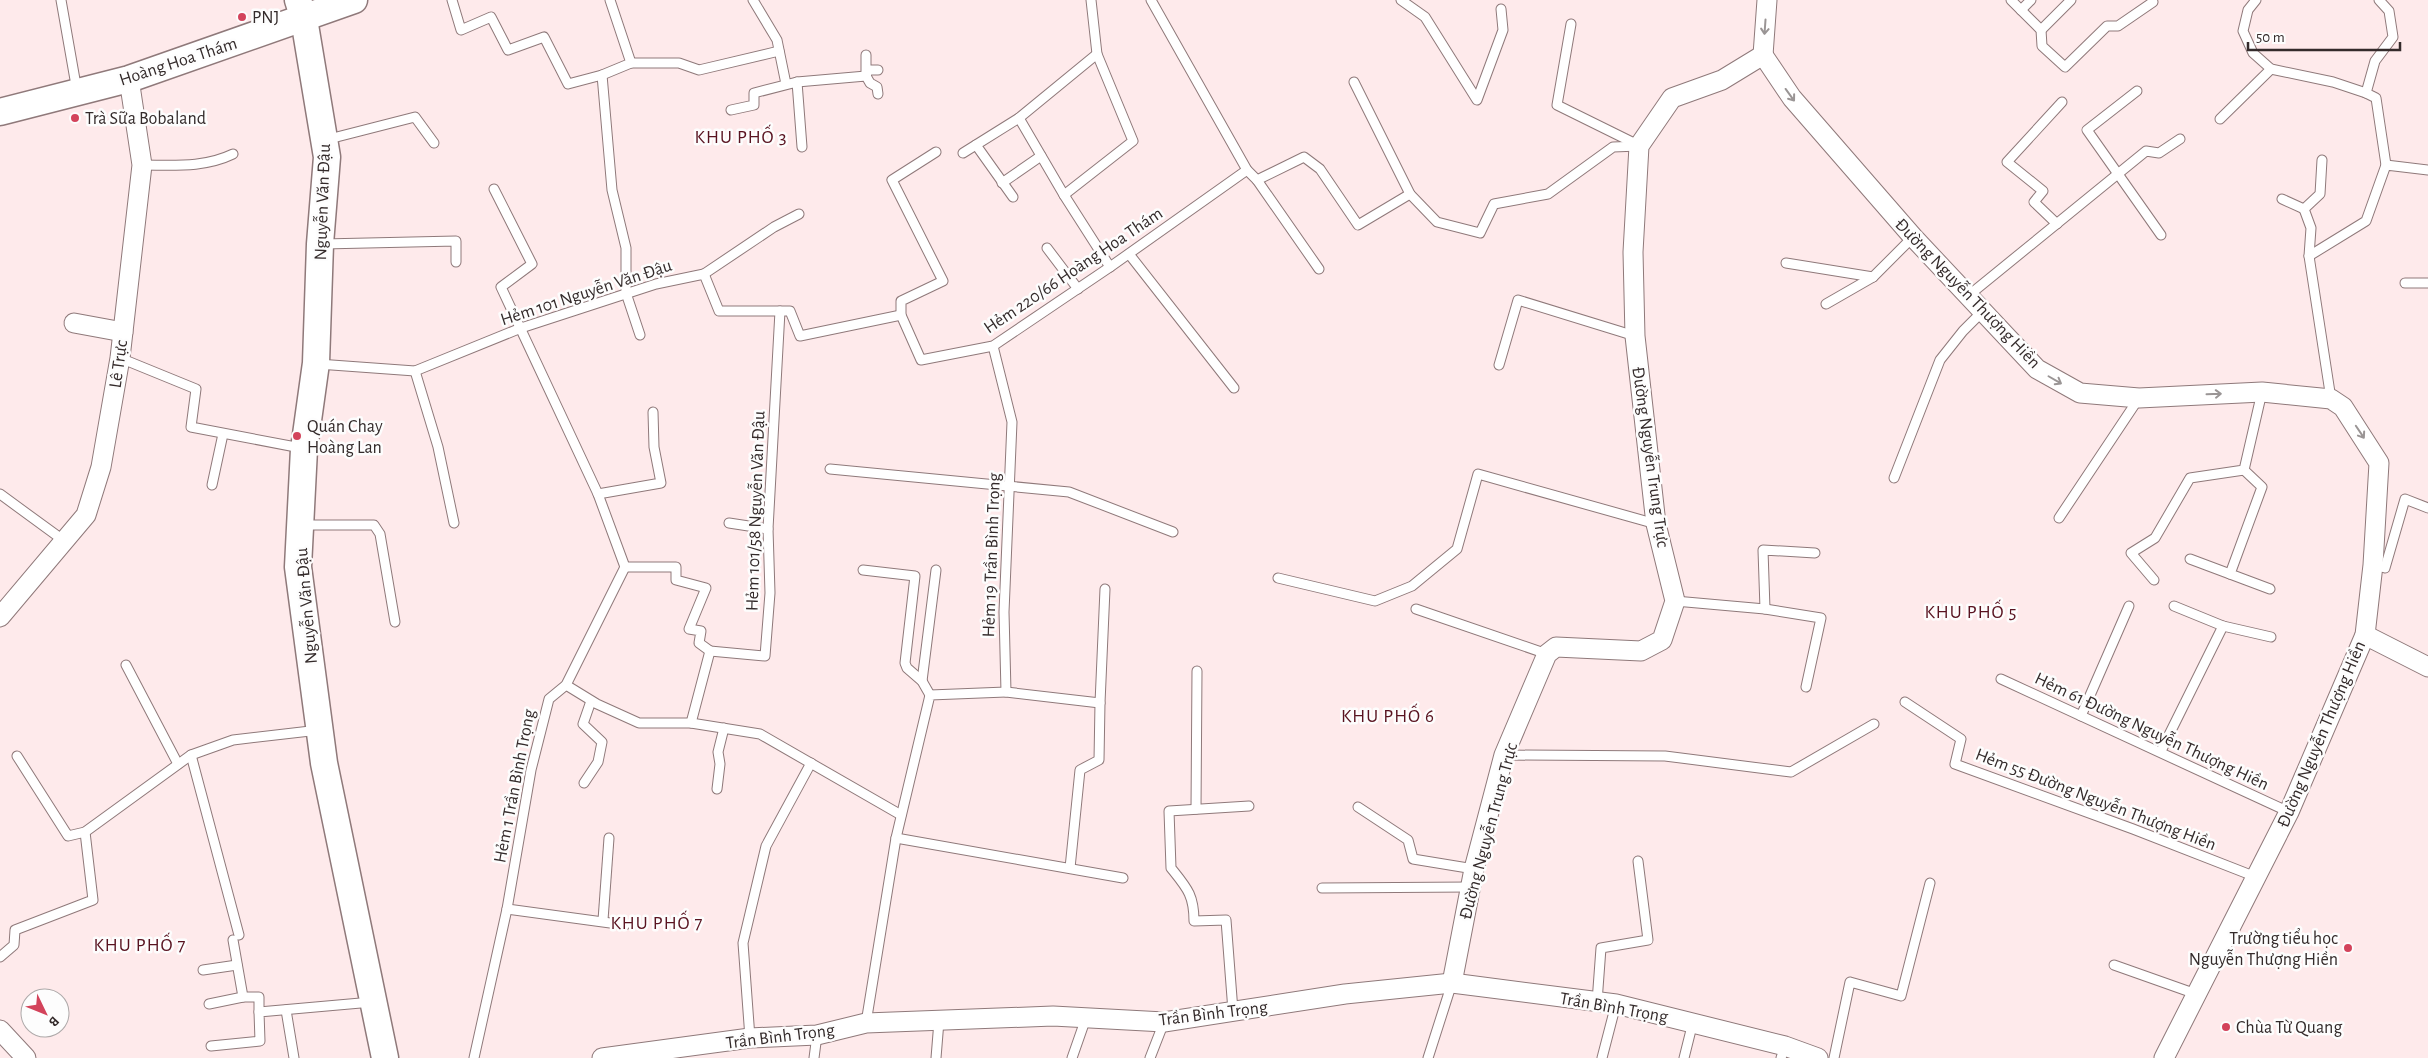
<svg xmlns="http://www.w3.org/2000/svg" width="2428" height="1058" font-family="'Alegreya Sans',sans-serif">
<rect width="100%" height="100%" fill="#feeaeb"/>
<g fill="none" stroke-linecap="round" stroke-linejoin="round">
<defs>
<g id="lane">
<polyline points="61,0 77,91"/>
<polyline points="452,0 461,30 491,17 508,50 544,37 568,84 602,75 612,190 626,248 626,293 640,335"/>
<polyline points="753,0 777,40 786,84"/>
<polyline points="1151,0 1247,170 1257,180 1304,157 1320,169 1358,225 1410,194"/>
<polyline points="1401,0 1425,17 1477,100 1503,30 1501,9"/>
<polyline points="2011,0 2041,30 2042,46 2065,67 2107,26 2118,26 2153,2"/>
<polyline points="2256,0 2248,10 2243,31 2253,53 2271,69 2333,82 2366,93"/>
<polyline points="2379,0 2389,11 2393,37 2375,61 2366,93 2376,98 2386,165"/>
<polyline points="2021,10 2031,0"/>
<polyline points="1571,24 1557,105 1636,144"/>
<polyline points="2041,30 2071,0"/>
<polyline points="631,63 679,63 699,70 779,51"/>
<polyline points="602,75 631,63 610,0"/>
<polyline points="866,76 866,55"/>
<polyline points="866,76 868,70 878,70"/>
<polyline points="797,82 866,76 870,83 877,87 878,94"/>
<polyline points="1354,82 1410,194 1437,222 1480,233 1494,204 1548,194 1613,147 1639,146"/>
<polyline points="2137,91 2087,130 2161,235"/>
<polyline points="731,110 754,105 754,93 797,82 802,147"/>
<polyline points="1019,118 1064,195 1110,267"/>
<polyline points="2220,119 2271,69"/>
<polyline points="325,140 415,117 434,143"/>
<polyline points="976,145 1013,197"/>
<polyline points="936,152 892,180 943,281 901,301 901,315 921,360 993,346 1110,267 1247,170"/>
<polyline points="963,153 1019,118 1097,54"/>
<path d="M142,165C174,165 204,168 233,154"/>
<polyline points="1257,180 1319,269"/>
<polyline points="1002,183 1041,156"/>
<polyline points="1064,195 1133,141 1097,54 1091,0"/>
<polyline points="2282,199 2304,209"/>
<polyline points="2057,224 2034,202 2043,191 2007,162 2062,102"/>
<polyline points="323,244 456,241 456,262"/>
<polyline points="1047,248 1078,289"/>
<polyline points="1129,254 1234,388"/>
<polyline points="2309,256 2311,228 2304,209 2320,194 2322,160"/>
<polyline points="1786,263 1873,277"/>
<polyline points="704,274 774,227 799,214"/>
<polyline points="2405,283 2428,283"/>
<polyline points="1968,296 2146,151 2159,153 2180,139"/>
<polyline points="1826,304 1873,277 1913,237"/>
<polyline points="120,358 196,389 191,427 301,448"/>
<polyline points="318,364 415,371 521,328 656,284 704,274 719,311 790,311 800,336 901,315"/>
<polyline points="1499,365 1518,300 1635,336"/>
<polyline points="415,371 438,447 454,523"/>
<polyline points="2331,399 2309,256 2366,221 2386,165 2428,170"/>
<polyline points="830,469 1069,492 1173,532"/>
<polyline points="2244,470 2262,487 2230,574 2270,589"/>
<polyline points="1894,478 1940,360 1963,331 1982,312"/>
<polyline points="212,485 223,434"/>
<polyline points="0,494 63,540"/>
<polyline points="598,494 661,483 654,447 653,412"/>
<polyline points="2059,518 2139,398"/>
<polyline points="729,523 768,529"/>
<polyline points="303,525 374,525 380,534 395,622"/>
<polyline points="2190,559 2230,574"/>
<polyline points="2373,565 2385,568 2405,499 2428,508"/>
<polyline points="625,567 676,567 676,580 706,588 689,629 701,631 699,643 710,651"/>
<polyline points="863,570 915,576 905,663 907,668 922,681 930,695"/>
<polyline points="1278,578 1375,601 1412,586 1457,549 1478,474 1656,524"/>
<polyline points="2154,580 2131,553 2155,538 2190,478 2244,470 2262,392"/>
<polyline points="1675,601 1765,609 1763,550 1815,553"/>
<polyline points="1416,609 1547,654"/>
<polyline points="1765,609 1821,618 1806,687"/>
<polyline points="2223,626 2271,637"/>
<polyline points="710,651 765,656 770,593 768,529 780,311"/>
<polyline points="126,665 178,764"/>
<polyline points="2001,679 2289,812"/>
<polyline points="922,681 936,570"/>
<polyline points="566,685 597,704 639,723 691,723 760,734 901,815"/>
<polyline points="1006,692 1100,703 1105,589"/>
<polyline points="1905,702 1961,739 1955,764 2133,829 2256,877"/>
<polyline points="2081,716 2129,606"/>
<polyline points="691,723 710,651"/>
<polyline points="2161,751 2223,626 2174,606"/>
<polyline points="191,755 239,935"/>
<polyline points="1504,755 1665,756 1791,772 1874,724"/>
<polyline points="17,756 68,836 85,832 191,755 233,740 319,730"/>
<polyline points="584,783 598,762 602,742 583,724 591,701"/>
<polyline points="717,789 720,764 718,752 724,728"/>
<polyline points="1358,807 1408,840 1413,859 1474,869"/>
<polyline points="1196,809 1197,671"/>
<polyline points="896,838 1123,878"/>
<polyline points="1070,868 1080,770 1099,760 1100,703"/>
<polyline points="1322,888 1471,887"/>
<polyline points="507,909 625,925"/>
<polyline points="603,920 609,838"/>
<polyline points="233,940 243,997 259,997 259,1012"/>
<polyline points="0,957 14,945 15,930 93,900 85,832"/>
<polyline points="2114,965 2196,994"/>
<polyline points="203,970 237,965"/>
<polyline points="1597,1002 1601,948 1648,940 1638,861"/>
<polyline points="209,1004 243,997"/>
<polyline points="286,1010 294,1058"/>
<path d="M1233,1011L1226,920L1194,921C1194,895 1187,888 1171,868L1169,811L1249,806"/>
<polyline points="866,1023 896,838 930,695 1006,692 1004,612 1012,422 993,346"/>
<polyline points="750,1038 743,943 766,846 811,763"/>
<polyline points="211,1046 260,1041 259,1012 372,1002"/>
<polyline points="474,1058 507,909 531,770 549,699 566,685 625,567 598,494 501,287 532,264 494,189"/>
<polyline points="814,1058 817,1035"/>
<polyline points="936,1058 939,1021"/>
<polyline points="1072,1058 1086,1018"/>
<polyline points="1150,1058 1164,1022"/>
<polyline points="1428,1058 1452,983"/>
<polyline points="1602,1058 1616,1004"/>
<polyline points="1684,1058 1693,1022"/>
<polyline points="1781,1058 1785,1046"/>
<polyline points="1834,1058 1850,982 1901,996 1930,883"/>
</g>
<g id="street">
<polyline points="1763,55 1792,98 1913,237 2037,369 2080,393 2139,398 2262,392 2331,399 2343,407 2379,463 2373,565 2365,635 2289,812 2164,1058"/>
<polyline points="1763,55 1767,0"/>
<polyline points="74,323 123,332"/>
<polyline points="0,617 86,515 101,467 120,358 142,165 129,79"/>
<polyline points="2365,635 2428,667"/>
<polyline points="1452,983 1474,869 1504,755 1547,654 1556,647 1641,651 1662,640 1675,601 1656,524 1635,336 1633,252 1639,146 1672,98 1722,80 1763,55"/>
<polyline points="0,1030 26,1058"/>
<polyline points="602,1058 750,1038 817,1035 866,1023 1053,1016 1164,1022 1345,994 1452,983 1616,1004 1785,1046 1818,1058"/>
</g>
<g id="secondary">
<polyline points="298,0 304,19 327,157 320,244 316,363 304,449 298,567 324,763 385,1058"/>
<polyline points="0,112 129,79 354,0"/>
</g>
</defs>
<use href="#lane" stroke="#8f797a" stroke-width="11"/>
<use href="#street" stroke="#8f797a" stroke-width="21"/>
<use href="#secondary" stroke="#8f797a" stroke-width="29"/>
<use href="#lane" stroke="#fff" stroke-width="9"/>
<use href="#street" stroke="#fff" stroke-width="19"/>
<use href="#secondary" stroke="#fff" stroke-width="26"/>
</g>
<defs><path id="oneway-shaft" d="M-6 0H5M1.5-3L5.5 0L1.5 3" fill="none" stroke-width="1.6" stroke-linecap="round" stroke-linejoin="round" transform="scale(1.25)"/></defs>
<g stroke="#9a9595">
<use href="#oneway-shaft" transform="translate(1765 27) rotate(94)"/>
<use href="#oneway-shaft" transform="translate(1790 95) rotate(54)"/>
<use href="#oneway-shaft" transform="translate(2055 380) rotate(30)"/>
<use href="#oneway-shaft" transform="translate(2214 394) rotate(-2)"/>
<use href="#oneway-shaft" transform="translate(2360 432) rotate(56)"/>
</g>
<g fill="#d3435b" stroke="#fdfdfd" stroke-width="2">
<circle cx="242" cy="17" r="5"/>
<circle cx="75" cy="118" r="5"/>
<circle cx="297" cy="436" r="5"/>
<circle cx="2348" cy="948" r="5"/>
<circle cx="2226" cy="1027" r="5"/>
</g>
<g text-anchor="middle" stroke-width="5" stroke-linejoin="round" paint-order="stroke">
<g font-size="18" fill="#342b2b" stroke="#fdfdfd" text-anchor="start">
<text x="252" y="23">PNJ</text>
<text x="85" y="124">Trà Sữa Bobaland</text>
<text x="307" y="432">Quán Chay<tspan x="307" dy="21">Hoàng Lan</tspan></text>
<text x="2338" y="944" text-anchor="end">Trường tiểu học<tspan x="2338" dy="21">Nguyễn Thượng Hiền</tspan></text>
<text x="2236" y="1033">Chùa Từ Quang</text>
</g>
<g font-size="18" fill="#342b2b" stroke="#fdfdfd">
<text transform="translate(178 61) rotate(-18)" y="6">Hoàng Hoa Thám</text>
<text transform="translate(322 202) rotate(-88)" y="6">Nguyễn Văn Đậu</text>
<text transform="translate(1073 270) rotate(-34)" y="6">Hẻm 220/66 Hoàng Hoa Thám</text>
<text transform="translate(586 292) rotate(-18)" y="6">Hẻm 101 Nguyễn Văn Đậu</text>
<text transform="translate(1968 293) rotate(46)" y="6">Đường Nguyễn Thượng Hiền</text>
<text transform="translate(118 364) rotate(-82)" y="6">Lê Trực</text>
<text transform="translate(1651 457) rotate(82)" y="6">Đường Nguyễn Trung Trực</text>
<text transform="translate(755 511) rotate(-88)" y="6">Hẻm 101/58 Nguyễn Văn Đậu</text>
<text transform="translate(991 555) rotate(-88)" y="6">Hẻm 19 Trần Bình Trọng</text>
<text transform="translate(306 606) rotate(-95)" y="6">Nguyễn Văn Đậu</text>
<text transform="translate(2152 731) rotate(25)" y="6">Hẻm 61 Đường Nguyễn Thượng Hiền</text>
<text transform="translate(2321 734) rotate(-67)" y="6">Đường Nguyễn Thượng Hiền</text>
<text transform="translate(514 786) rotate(-79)" y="6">Hẻm 1 Trần Bình Trọng</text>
<text transform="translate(2096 799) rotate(21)" y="6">Hẻm 55 Đường Nguyễn Thượng Hiền</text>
<text transform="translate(1488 831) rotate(-75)" y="6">Đường Nguyễn Trung Trực</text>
<text transform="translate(1614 1007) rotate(10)" y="6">Trần Bình Trọng</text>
<text transform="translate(1213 1013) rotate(-7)" y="6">Trần Bình Trọng</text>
<text transform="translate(780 1036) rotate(-7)" y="6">Trần Bình Trọng</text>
</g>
<g font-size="19" letter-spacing="1" fill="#591320" stroke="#fdfdfd">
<text x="741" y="143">KHU PHỐ 3</text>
<text x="1971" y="618">KHU PHỐ 5</text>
<text x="1388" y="722">KHU PHỐ 6</text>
<text x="657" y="929">KHU PHỐ 7</text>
<text x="140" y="951">KHU PHỐ 7</text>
</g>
</g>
<g transform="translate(45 1013) rotate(133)"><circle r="24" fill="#fdfdfd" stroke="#ada9a9"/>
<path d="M0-4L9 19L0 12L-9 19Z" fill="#d3435b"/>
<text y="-8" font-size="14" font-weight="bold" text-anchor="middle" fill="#342b2b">B</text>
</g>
<path d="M2248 42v8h152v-8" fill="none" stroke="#342b2b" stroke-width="2.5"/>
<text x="2256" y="42" font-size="15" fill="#342b2b" stroke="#fdfdfd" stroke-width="4" paint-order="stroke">50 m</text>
</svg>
